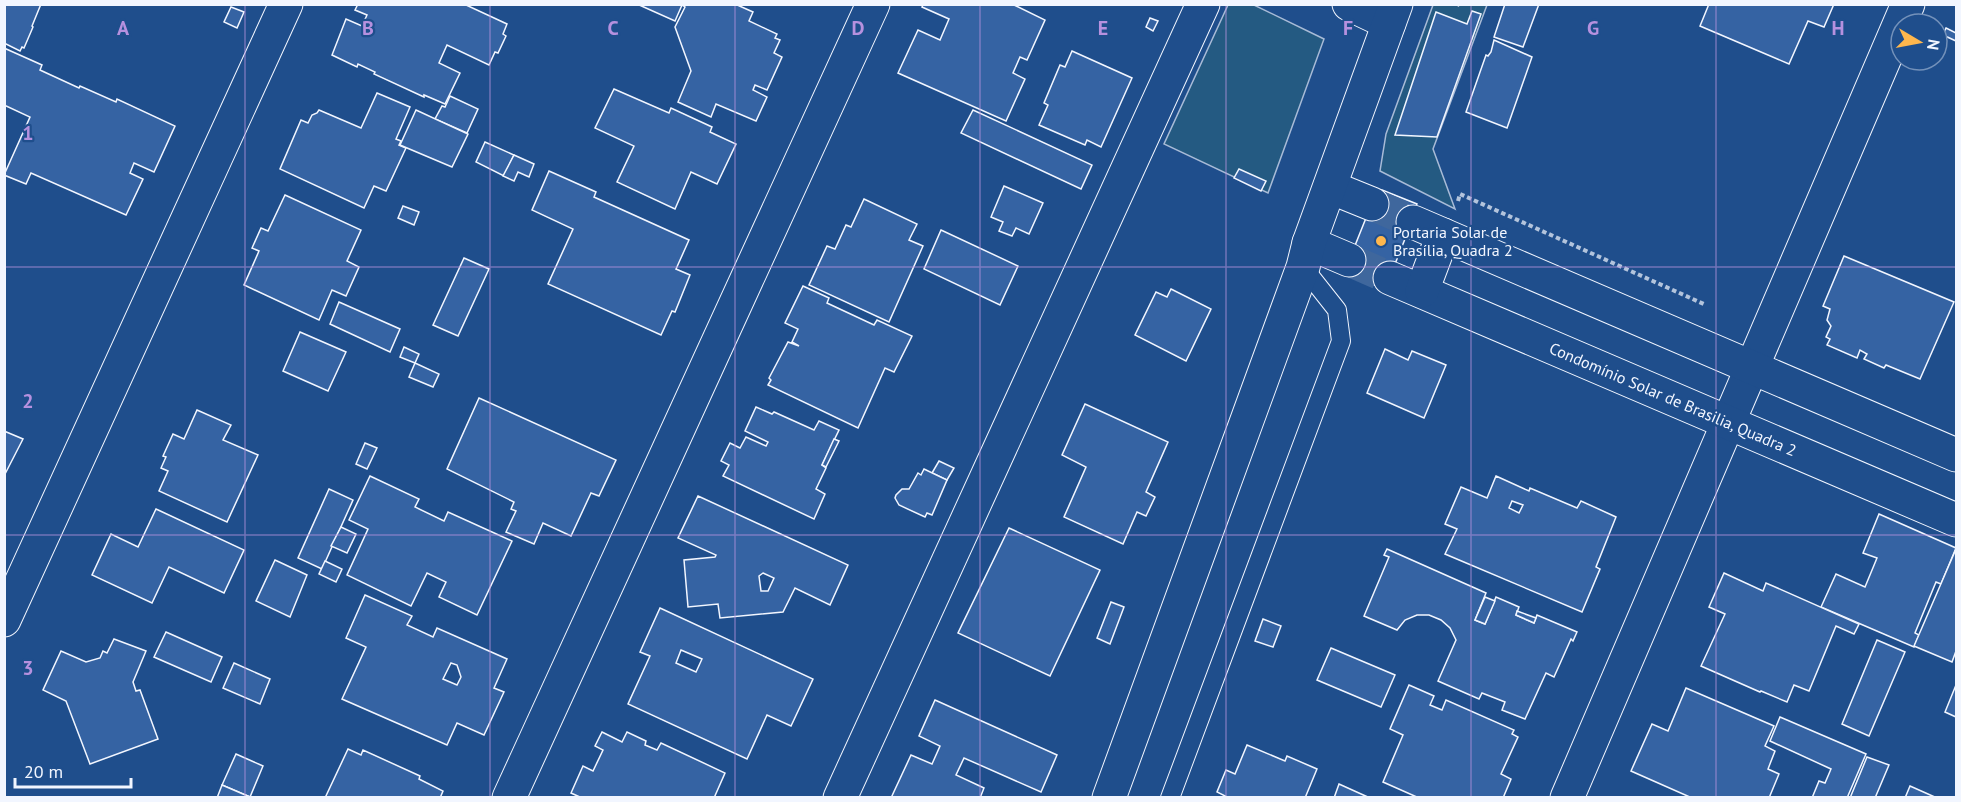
<svg xmlns="http://www.w3.org/2000/svg" width="1961" height="802" font-family="'PT Sans',sans-serif">
<rect width="100%" height="100%" fill="#1f4e8c"/>
<g fill="#245a82" stroke="#a8bbd7" stroke-width="1.5">
<polygon points="1228,5 1254,5 1324,39 1268,193 1164,144"/>
<polygon points="1433,5 1487,5 1433,149 1455,209 1380,171 1386,134"/>
</g>
<g fill="#3563a3" stroke="#f2f6ff" stroke-width="1.5" fill-rule="evenodd">
<polygon points="4,4 41,4 32,26 33,27 24,48 22,47 20,51 4,43"/>
<polygon points="358,4 464,4 507,24 503,34 506,36 498,53 495,52 489,65 447,45 439,63 460,73 445,104 424,95 424,97 374,74 375,72 358,64 357,67 332,55 346,19 362,26 367,15 355,10"/>
<polygon points="637,4 735,4 753,12 749,21 777,34 775,38 780,40 774,53 782,57 767,90 755,85 753,90 767,97 756,121 716,104 711,117 678,102 691,71 675,27 685,7 682,5 675,21"/>
<polygon points="923,4 1012,4 1045,20 1027,60 1020,57 1013,73 1025,79 1006,121 898,73 918,30 940,40 949,19 922,7"/>
<polygon points="1505,4 1539,4 1523,47 1494,37"/>
<polygon points="1709,4 1834,4 1824,27 1808,21 1789,64 1700,26"/>
<polygon points="231,7 244,12 237,28 224,22"/>
<polygon points="1472,11 1481,14 1437,137 1395,135 1436,12 1467,24"/>
<polygon points="1150,18 1158,21 1153,31 1146,27"/>
<polygon points="1946,28 1956,33 1956,41 1943,35"/>
<polygon points="1494,40 1532,57 1507,128 1466,112 1486,55 1488,56 1491,52"/>
<polygon points="4,48 42,65 40,70 79,88 80,86 116,102 117,99 175,126 154,172 134,163 130,173 143,179 126,215 31,173 26,184 4,175 30,117 4,105"/>
<polygon points="1072,51 1132,78 1101,147 1087,140 1085,145 1039,125 1048,105 1044,103 1060,65 1065,67"/>
<polygon points="614,89 669,113 671,108 712,127 710,132 736,144 717,184 691,172 675,209 617,182 634,146 595,128"/>
<polygon points="377,93 410,107 396,139 401,141 399,145 406,148 386,191 374,186 364,208 280,169 301,120 308,123 312,115 317,113 319,110 361,128"/>
<polygon points="450,96 478,109 467,133 435,119 442,106 445,107"/>
<polygon points="416,110 468,134 452,167 400,145"/>
<polygon points="973,110 1092,165 1081,189 961,133"/>
<polygon points="485,142 514,155 504,176 476,162"/>
<polygon points="514,155 534,164 529,177 518,172 514,181 503,176"/>
<polygon points="1239,169 1266,181 1261,191 1234,178"/>
<polygon points="549,171 596,192 594,197 689,240 676,269 690,275 675,312 672,311 661,335 548,284 573,229 532,210"/>
<polygon points="1004,186 1043,203 1029,234 1016,228 1012,236 999,231 1003,222 991,217"/>
<polygon points="1382,190 1417,204 1390,267 1356,253 1374,213 1373,213"/>
<polygon points="1376,193 1417,209 1385,289 1344,273"/>
<polygon points="285,195 361,230 347,261 359,267 346,296 332,290 319,320 244,285 259,251 252,248 261,228 268,231"/>
<polygon points="864,199 917,224 909,240 923,246 889,322 809,285 827,246 835,249 846,225 851,227"/>
<polygon points="403,206 419,212 414,225 398,218"/>
<polygon points="941,230 1018,266 1000,305 924,269"/>
<polygon points="1844,256 1954,302 1920,379 1886,365 1884,368 1864,359 1867,354 1860,350 1857,358 1827,345 1830,339 1826,337 1831,326 1827,320 1830,309 1823,306"/>
<polygon points="464,258 489,269 458,336 433,325"/>
<polygon points="803,286 829,298 827,303 874,325 877,320 912,336 894,372 885,368 858,428 768,385 771,380 769,378 788,342 799,346 792,342 798,329 785,323"/>
<polygon points="1171,289 1211,309 1186,361 1135,335 1156,292 1167,297"/>
<polygon points="339,302 400,329 390,352 330,324"/>
<polygon points="300,332 346,352 328,391 283,371"/>
<polygon points="404,347 419,354 415,363 400,357"/>
<polygon points="1385,349 1408,360 1412,351 1446,365 1424,418 1367,393"/>
<polygon points="415,363 439,374 433,387 409,377"/>
<polygon points="479,398 616,460 599,496 591,493 571,536 543,523 534,544 506,532 516,511 511,509 514,502 447,469"/>
<polygon points="1085,404 1168,442 1146,492 1155,497 1146,516 1137,512 1123,544 1064,517 1086,467 1062,455"/>
<polygon points="756,407 772,414 774,412 814,430 819,421 839,430 822,465 826,468 816,489 825,494 814,519 723,476 729,465 721,461 730,443 740,448 746,437 766,446 768,442 745,431"/>
<polygon points="197,410 231,425 223,440 258,455 227,522 159,491 168,471 161,468 166,457 163,456 173,434 184,439"/>
<polygon points="4,431 23,439 4,476"/>
<polygon points="834,439 839,441 826,467 822,465"/>
<polygon points="365,443 377,448 367,469 356,464"/>
<polygon points="939,461 954,468 947,480 932,473"/>
<polygon points="924,469 947,480 932,515 927,513 925,517 899,505 895,498 896,495 902,489 909,489 918,473 921,475"/>
<polygon points="370,476 419,499 415,507 444,521 448,512 512,541 477,615 439,597 446,582 427,573 411,606 347,575 368,529 349,520"/>
<path d="M1496,476L1529,491L1530,488L1577,508L1581,501L1616,517L1596,567L1600,569L1582,612L1445,554L1457,529L1445,524L1461,487L1487,498ZM1512,501L1523,505L1519,513L1509,508Z"/>
<polygon points="329,489 353,500 322,569 298,558"/>
<path d="M698,496L848,565L830,605L795,588L783,612L720,618L718,604L688,607L684,560L715,557L716,555L678,538ZM763,573L774,578L768,591H761L759,576Z"/>
<polygon points="156,509 244,550 224,593 169,567 152,603 92,575 111,534 138,547"/>
<polygon points="1879,514 1956,548 1941,584 1936,582 1915,633 1919,635 1914,647 1821,607 1836,574 1865,587 1877,558 1863,553"/>
<polygon points="341,527 356,534 347,553 331,546"/>
<polygon points="1009,528 1100,570 1050,676 958,633"/>
<polygon points="1387,549 1486,593 1475,620 1485,624 1496,597 1519,607 1516,615 1534,623 1537,615 1577,632 1573,641 1571,639 1554,677 1546,673 1525,719 1502,710 1505,702 1482,693 1479,699 1438,681 1456,640 1450,628 1441,620 1429,615 1417,615 1405,620 1397,630 1364,616 1389,557 1384,555"/>
<polygon points="1956,549 1956,651 1952,662 1914,646"/>
<polygon points="275,560 307,575 290,617 256,601"/>
<polygon points="325,561 342,569 336,582 319,574"/>
<polygon points="1724,573 1763,591 1766,583 1859,624 1854,634 1836,626 1809,691 1794,685 1787,702 1761,691 1760,692 1701,666 1725,614 1709,607"/>
<path d="M365,595L412,616L407,625L433,637L437,628L507,659L494,688L504,692L484,735L457,723L447,745L342,699L366,647L346,638ZM451,663L457,665L461,677L457,685L443,679Z"/>
<polygon points="1485,597 1495,601 1485,624 1475,620"/>
<polygon points="1111,602 1124,607 1110,644 1097,638"/>
<path d="M660,608L813,679L791,726L767,715L747,759L628,704L650,656L640,652ZM681,650L702,659L696,672L676,663Z"/>
<polygon points="1517,611 1536,618 1534,623 1516,615"/>
<polygon points="1263,619 1281,626 1273,647 1255,641"/>
<polygon points="166,632 222,657 211,682 154,657"/>
<polygon points="114,639 146,651 133,682 136,691 140,690 158,739 90,764 66,701 43,690 61,651 86,662 100,658 103,651 107,653"/>
<polygon points="1877,640 1905,652 1869,736 1842,724"/>
<polygon points="1331,648 1395,675 1381,707 1317,680"/>
<polygon points="234,663 270,679 260,704 223,688"/>
<polygon points="1409,685 1434,696 1430,705 1442,710 1446,700 1514,730 1512,734 1518,737 1501,774 1511,779 1503,798 1419,798 1383,782 1403,735 1390,729"/>
<polygon points="1956,685 1956,717 1945,712"/>
<polygon points="1686,688 1774,726 1765,746 1775,751 1768,769 1779,774 1769,798 1692,798 1631,771 1652,724 1668,731"/>
<polygon points="935,700 1057,755 1041,792 964,758 956,775 984,788 980,798 891,798 911,755 932,764 940,746 919,736"/>
<polygon points="1780,717 1866,754 1847,798 1812,798 1819,781 1825,783 1831,769 1770,741"/>
<polygon points="602,732 622,742 627,732 646,741 645,745 657,750 661,743 725,773 714,798 582,798 571,793 583,766 593,771 603,750 595,746"/>
<polygon points="1247,745 1285,761 1287,756 1317,769 1305,798 1229,798 1217,792 1226,770 1235,774"/>
<polygon points="348,749 361,755 363,750 420,776 419,779 443,791 440,798 325,798"/>
<polygon points="236,754 263,766 250,797 222,785"/>
<polygon points="1867,757 1889,765 1875,798 1850,798"/>
<polygon points="1339,784 1370,798 1334,798"/>
<polygon points="222,785 250,797 251,798 217,798"/>
<polygon points="1910,786 1937,798 1905,798"/>
</g>
<g fill="none" stroke-linecap="round" stroke-linejoin="round">
<g stroke="#3f679d" stroke-width="33" stroke-dasharray="33 16" stroke-linecap="butt">
<polyline points="1372,204 1413,222"/>
<polyline points="1349,260 1390,278"/>
</g>
<defs>
<polyline id="lane" points="1170,798 1341,341 1337,310 1303,267"/>
<g id="street">
<polyline points="4,620 286,4"/>
<polyline points="509,798 873,4"/>
<polyline points="840,798 1203,4"/>
<polyline points="1567,798 1908,4"/>
</g>
<g id="secondary">
<polyline points="1349,4 1389,23"/>
<polyline points="1330,187 1372,204"/>
<polyline points="1413,222 1956,455"/>
<polyline points="1309,243 1349,260"/>
<polyline points="1390,278 1956,520"/>
<polyline points="1422,291 1443,235"/>
<polyline points="1109,798 1303,267 1309,243 1396,4"/>
</g>
</defs>
<use href="#lane" stroke="#f2f6ff" stroke-width="20"/>
<use href="#street" stroke="#f2f6ff" stroke-width="35"/>
<use href="#secondary" stroke="#f2f6ff" stroke-width="35"/>
<g stroke="#b3c4dc" stroke-width="4" stroke-dasharray="4.5 3" stroke-linecap="butt">
<polyline points="1457,6 1458,4"/>
<polyline points="1458,201 1460,194 1706,305"/>
</g>
<use href="#lane" stroke="#1f4e8c" stroke-width="18"/>
<use href="#street" stroke="#1f4e8c" stroke-width="33"/>
<use href="#secondary" stroke="#1f4e8c" stroke-width="33"/>
</g>
<path fill="none" stroke="#b691df" stroke-width="1.5" stroke-opacity="0.55" d="M245,4V798M490,4V798M735,4V798M980,4V798M1226,4V798M1471,4V798M1716,4V798M4,267H1956M4,535H1956"/>
<circle fill="#ffb74d" stroke="#1f4e8c" stroke-width="2" cx="1381" cy="241" r="6"/>
<g text-anchor="middle" stroke-width="4.5" stroke-linejoin="round" paint-order="stroke">
<g font-size="16" fill="#f2f6ff" stroke="#1f4e8c" text-anchor="start">
<text x="1393" y="238">Portaria Solar de<tspan x="1393" dy="18">Brasília, Quadra 2</tspan></text>
</g>
<g font-size="16" fill="#f2f6ff" stroke="#1f4e8c">
<text transform="translate(1673 399) rotate(23)" y="6">Condomínio Solar de Brasilia, Quadra 2</text>
</g>
</g>
<g font-size="20" text-anchor="middle" font-weight="bold" fill="#b691df" stroke="#1f4e8c" stroke-width="4.5" stroke-linejoin="round" paint-order="stroke">
<text x="123" y="35">A</text>
<text x="368" y="35">B</text>
<text x="613" y="35">C</text>
<text x="858" y="35">D</text>
<text x="1103" y="35">E</text>
<text x="1348" y="35">F</text>
<text x="1593" y="35">G</text>
<text x="1838" y="35">H</text>
<text x="28" y="140">1</text>
<text x="28" y="408">2</text>
<text x="28" y="675">3</text>
</g>
<rect width="1961" height="802" fill="none" stroke="#f2f6ff" stroke-width="12"/>
<g transform="translate(1919 42) rotate(100)"><circle r="28" fill="#1f4e8c" stroke="#7391ba" stroke-width="1.5"/>
<path d="M0-4.5L10 22L0 15L-10 22Z" fill="#ffb74d"/>
<text y="-9" font-size="16" font-weight="bold" text-anchor="middle" fill="#f2f6ff">N</text>
</g>
<path d="M15 778v9h116v-9" fill="none" stroke="#f2f6ff" stroke-width="3"/>
<text x="24" y="778" font-size="18" fill="#f2f6ff" stroke="#1f4e8c" stroke-width="4.5" paint-order="stroke">20 m</text>
</svg>
